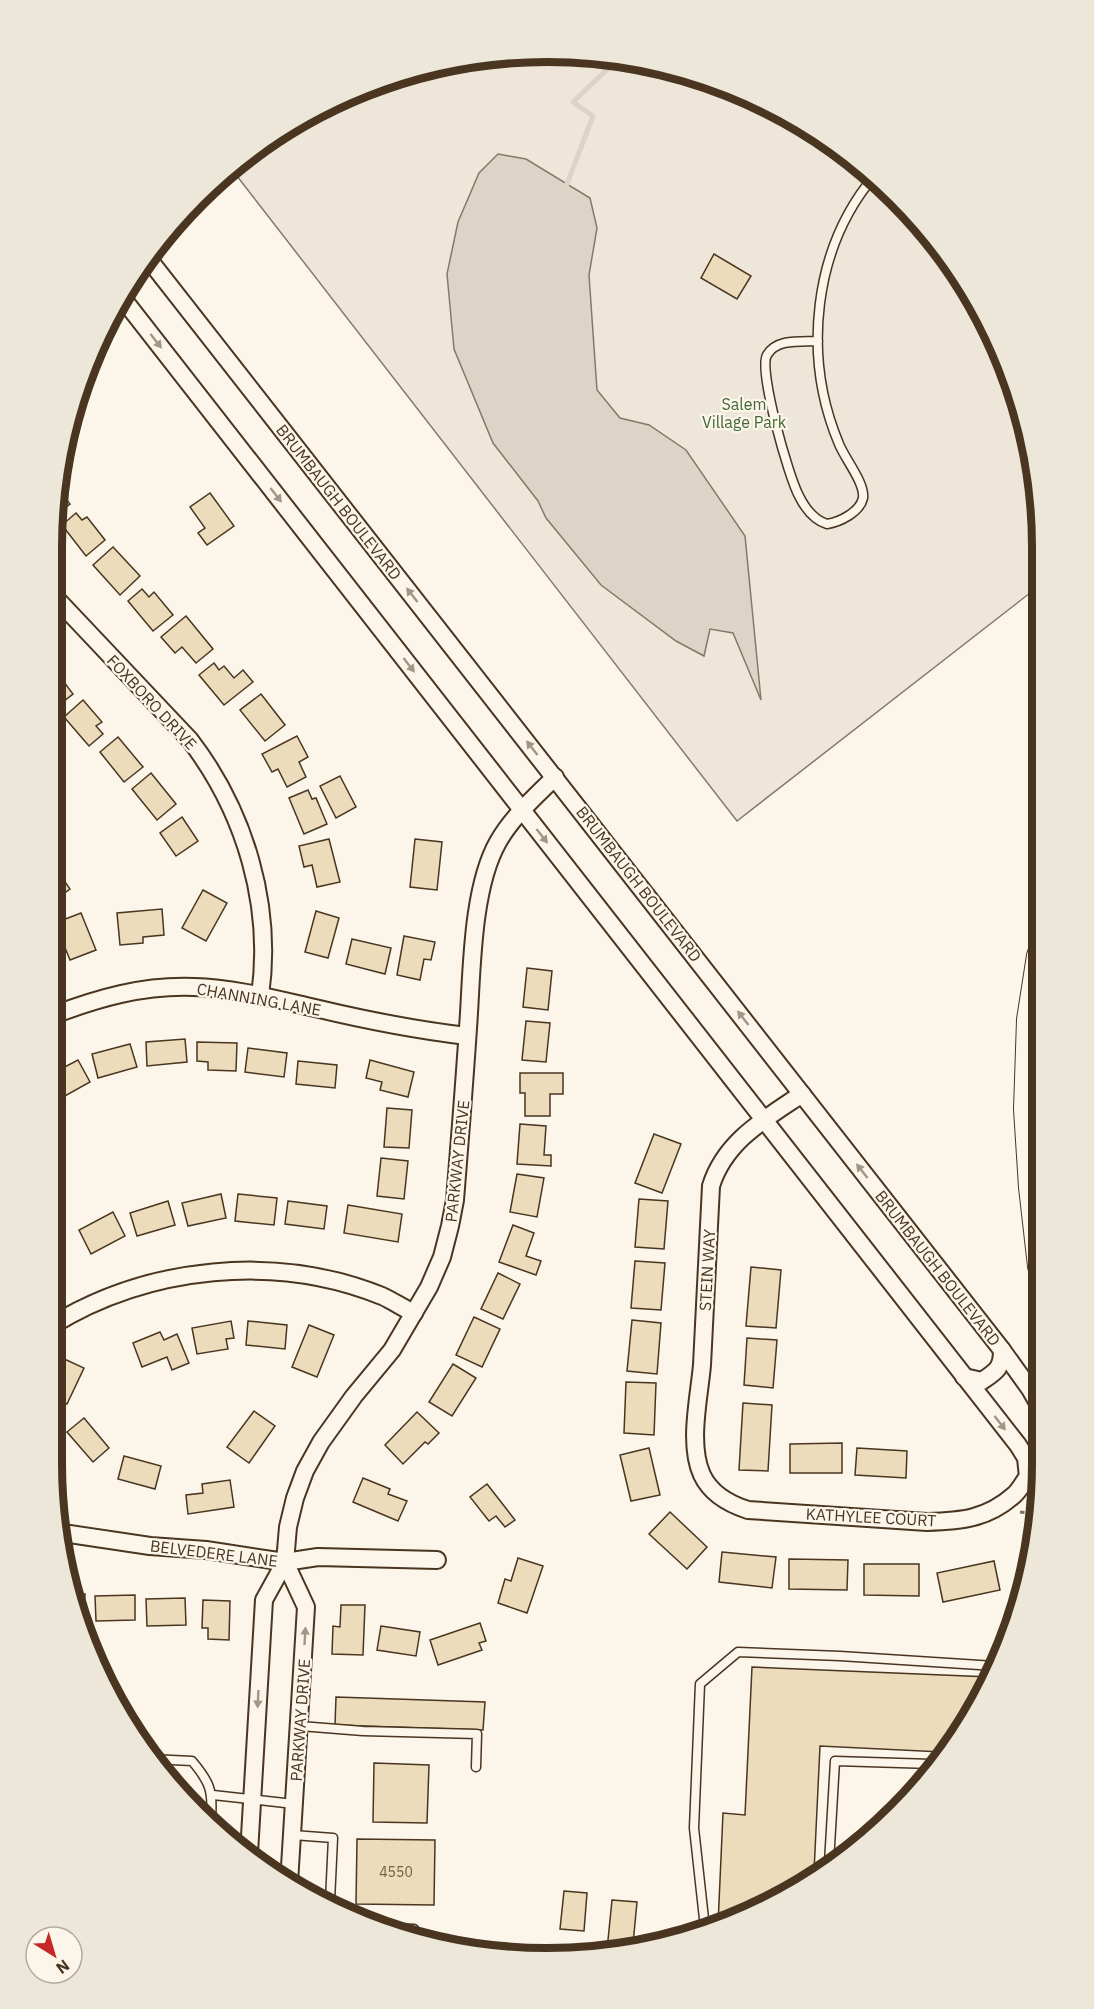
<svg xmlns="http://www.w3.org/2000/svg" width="1094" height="2009" font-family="'IBM Plex Sans',sans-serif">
<rect width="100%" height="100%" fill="#fbf6e9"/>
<polygon fill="#ede6d9" stroke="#887966" stroke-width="1.5" points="514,52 611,55 706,77 795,117 874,174 959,271 1017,387 1039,483 1039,586 737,821 230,167 245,154 327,102 418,68"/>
<polygon fill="#dcd4c6" stroke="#887966" stroke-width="1.5" points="498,154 526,159 590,198 597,228 589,275 597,390 620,418 649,425 686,450 745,536 761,700 733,633 710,629 704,656 676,641 601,585 546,518 538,501 493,443 454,349 447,274 458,222 479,173"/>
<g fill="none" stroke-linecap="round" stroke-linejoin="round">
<polyline stroke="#dcd4c6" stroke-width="5" points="567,184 593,116 573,102 620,57"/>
</g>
<g fill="#ecdcbc" stroke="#4a3520" stroke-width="1.5">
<polygon points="714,254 751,276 737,299 701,278"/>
<polygon points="57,487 70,504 52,518 52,515"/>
<polygon points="210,493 234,526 207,545 198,533 205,528 190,507"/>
<polygon points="76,513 82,520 87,517 105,540 86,556 62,525"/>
<polygon points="113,547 140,576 120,595 93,565"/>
<polygon points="142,589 149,597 154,592 173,615 153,631 128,601"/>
<polygon points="186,616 213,649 196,663 182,647 175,653 161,637"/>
<polygon points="214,663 219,670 224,666 234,678 243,670 253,682 224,705 199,675"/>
<polygon points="52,666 73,694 55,708 52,705"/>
<polygon points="261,694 285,725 265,741 240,710"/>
<polygon points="83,700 102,722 96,726 103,734 89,746 64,717"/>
<polygon points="297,736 308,757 299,762 306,777 287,787 278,769 272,772 262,754"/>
<polygon points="118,737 143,767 124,782 100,752"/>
<polygon points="151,773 176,804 157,820 132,789"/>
<polygon points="340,776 356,807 336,818 320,786"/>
<polygon points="308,790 312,799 316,798 327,824 304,834 289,798"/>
<polygon points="182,817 198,841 176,856 160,833"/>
<polygon points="329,839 340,882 317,887 312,865 304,867 299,846"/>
<polygon points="415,839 442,842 437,890 410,887"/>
<polygon points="52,863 70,889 52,902"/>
<polygon points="203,890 227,903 206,941 182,928"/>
<polygon points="162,909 164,935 143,937 143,943 120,945 117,913"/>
<polygon points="316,911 339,918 328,958 305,952"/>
<polygon points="81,913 96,950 70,960 55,923"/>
<polygon points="404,936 435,942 431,960 424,959 420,980 397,975"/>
<polygon points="352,939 391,948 385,974 346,964"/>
<polygon points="527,968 552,971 548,1010 523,1007"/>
<polygon points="526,1021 550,1023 546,1062 522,1060"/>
<polygon points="185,1039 187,1062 147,1066 146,1042"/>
<polygon points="197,1042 237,1043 236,1071 208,1070 208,1062 197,1061"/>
<polygon points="130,1044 137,1067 98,1078 92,1054"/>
<polygon points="248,1048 287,1053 284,1077 245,1072"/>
<polygon points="78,1060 90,1082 56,1101 51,1093 51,1074"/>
<polygon points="370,1060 414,1072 408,1097 380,1090 382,1082 366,1078"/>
<polygon points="298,1061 337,1065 335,1088 296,1084"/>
<polygon points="520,1073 563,1073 563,1094 550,1094 550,1116 525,1116 525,1093 520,1093"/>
<polygon points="387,1108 412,1110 409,1148 384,1147"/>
<polygon points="520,1124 546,1126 544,1155 551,1155 551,1166 517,1164"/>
<polygon points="654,1134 681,1144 662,1193 635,1183"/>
<polygon points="381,1158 408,1161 404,1199 377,1196"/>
<polygon points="517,1174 544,1178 537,1217 510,1212"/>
<polygon points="221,1194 226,1218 188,1226 182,1203"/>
<polygon points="238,1194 277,1198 274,1225 235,1221"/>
<polygon points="639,1199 668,1201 664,1249 635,1247"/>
<polygon points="168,1201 175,1225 137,1236 130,1213"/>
<polygon points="288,1201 327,1206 324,1229 285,1224"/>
<polygon points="348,1205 402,1214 398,1242 344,1233"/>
<polygon points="113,1212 125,1236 91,1254 79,1230"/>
<polygon points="513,1225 534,1233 526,1256 541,1261 536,1275 499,1262"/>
<polygon points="635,1261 665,1263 661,1310 631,1308"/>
<polygon points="751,1267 781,1270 776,1328 746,1326"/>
<polygon points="498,1273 520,1284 503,1319 481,1309"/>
<polygon points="474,1317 500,1329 482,1367 456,1355"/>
<polygon points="632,1320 661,1323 657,1374 627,1371"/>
<polygon points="231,1321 234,1338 226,1339 228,1349 197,1354 192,1328"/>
<polygon points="248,1321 287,1325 285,1349 246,1345"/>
<polygon points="309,1325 334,1335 317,1377 292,1367"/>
<polygon points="160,1332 164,1340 177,1334 189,1363 172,1370 167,1357 142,1367 133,1343"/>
<polygon points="747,1338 777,1340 773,1388 744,1385"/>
<polygon points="60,1357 84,1368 67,1404 51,1397 51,1377"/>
<polygon points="453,1364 476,1378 452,1416 429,1402"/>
<polygon points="626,1382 656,1383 654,1435 624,1433"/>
<polygon points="743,1403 772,1405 768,1471 739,1470"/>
<polygon points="254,1411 275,1426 249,1463 227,1447"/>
<polygon points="417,1412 439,1433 428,1444 425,1442 403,1464 385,1445"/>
<polygon points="84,1418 109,1448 93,1462 67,1432"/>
<polygon points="842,1443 842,1473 790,1473 790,1444"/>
<polygon points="649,1448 660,1495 631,1501 620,1455"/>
<polygon points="857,1448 907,1451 906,1478 855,1475"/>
<polygon points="124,1456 161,1466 155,1489 118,1479"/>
<polygon points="363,1478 390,1489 388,1494 407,1501 398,1521 353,1502"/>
<polygon points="230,1480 234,1507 188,1514 186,1495 203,1493 202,1484"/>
<polygon points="487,1484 515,1520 505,1527 496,1516 489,1521 470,1497"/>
<polygon points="670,1512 707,1547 687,1569 649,1534"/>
<polygon points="722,1552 776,1557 772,1588 719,1582"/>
<polygon points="518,1558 543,1566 527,1613 498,1603 505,1579 511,1581"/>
<polygon points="789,1559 848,1560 847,1590 789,1589"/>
<polygon points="994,1561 1000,1590 943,1602 937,1573"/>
<polygon points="864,1564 919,1564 919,1596 864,1595"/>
<polygon points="73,1594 85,1594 84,1619 77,1619"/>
<polygon points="135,1595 135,1620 96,1621 95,1596"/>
<polygon points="185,1598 186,1625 147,1626 146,1599"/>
<polygon points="203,1600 230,1601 229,1640 208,1639 208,1628 202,1628"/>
<polygon points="341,1605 365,1605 363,1655 332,1654 333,1626 340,1627"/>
<polygon points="480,1623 486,1641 479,1643 482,1650 438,1665 430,1640"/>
<polygon points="381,1626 420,1632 416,1656 377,1650"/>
<polygon points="752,1667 990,1677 977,1710 942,1752 820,1746 814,1872 737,1920 718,1925 723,1813 745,1815"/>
<polygon points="336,1697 485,1702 483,1730 335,1725"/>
<polygon points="374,1763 429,1765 427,1823 373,1822"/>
<polygon points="357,1839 435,1840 434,1905 356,1904"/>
<polygon points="564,1891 587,1893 584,1931 560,1929"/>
<polygon points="612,1900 637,1902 633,1944 607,1950"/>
</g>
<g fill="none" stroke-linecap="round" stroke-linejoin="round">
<defs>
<g id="service">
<path d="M818,341C802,342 777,338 767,355C758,370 789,478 799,496C805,508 814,520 827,524C840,522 860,512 863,498C865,483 845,459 839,444C802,356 813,248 875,175"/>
<polyline points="300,1726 363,1731 477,1734 476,1767"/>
<path d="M151,1759L192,1761C210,1782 213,1791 211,1818"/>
<polyline points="213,1795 294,1804"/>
<polyline points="293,1835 333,1838 330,1901"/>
<polyline points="829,1863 835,1761 932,1764"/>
<polyline points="390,1928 414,1929 413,1939"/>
<polyline points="705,1928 694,1828 700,1684 738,1652 840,1656 995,1666"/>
</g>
<g id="minor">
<polyline points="147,257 1002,1350 1030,1389 1042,1410"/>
<polyline points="120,295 1018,1445 1026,1458 1028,1477"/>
<path d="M52,594L190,740C245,812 273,905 260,996"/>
<path d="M51,1016C98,998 143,985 194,987C234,988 275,999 315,1008C365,1020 416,1030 467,1036"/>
<path d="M802,1094C765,1119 725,1141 711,1186C708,1245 705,1305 702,1365C699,1399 688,1444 702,1475C711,1494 729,1504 748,1510L927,1522C961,1521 987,1519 1014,1495C1020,1490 1023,1482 1028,1477C1032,1472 1037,1468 1042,1464"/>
<path d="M51,1326C148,1266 276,1253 382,1296C393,1301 403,1308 414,1313"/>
<path d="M964,1377L982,1381C997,1371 1002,1368 1002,1350"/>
<polyline points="63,1533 150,1546 206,1550 285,1562 318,1557 437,1560"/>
<polyline points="285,1562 306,1607 289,1883"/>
<path d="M249,1853L264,1600L285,1562L288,1527L295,1498L305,1471L321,1442L354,1396L392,1350L429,1287L442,1257L450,1226L455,1200C460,1138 465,1076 469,1013C472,963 473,886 498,842C512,817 535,797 555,777"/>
</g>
<polyline id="primary" points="1040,956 1030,1020 1027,1109 1032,1187 1041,1266"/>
</defs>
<use href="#service" stroke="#4a3520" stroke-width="11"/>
<use href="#minor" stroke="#4a3520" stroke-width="20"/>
<use href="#primary" stroke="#4a3520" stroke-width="28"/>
<polyline stroke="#7f6f5c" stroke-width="3" stroke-dasharray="4.5 3" stroke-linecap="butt" points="1020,1512 1039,1514"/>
<use href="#service" stroke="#fbf6e9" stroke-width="8"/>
<use href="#minor" stroke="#fbf6e9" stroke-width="16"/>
<use href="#primary" stroke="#fbf6e9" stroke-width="26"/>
</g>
<defs><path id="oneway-solid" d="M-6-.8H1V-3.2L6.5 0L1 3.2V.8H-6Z" transform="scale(1.5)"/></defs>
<g fill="#a29684">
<use href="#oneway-solid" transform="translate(156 341) rotate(52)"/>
<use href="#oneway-solid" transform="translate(276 495) rotate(52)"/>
<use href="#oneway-solid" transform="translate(412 595) rotate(-128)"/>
<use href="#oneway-solid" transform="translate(409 665) rotate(52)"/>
<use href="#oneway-solid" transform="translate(532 748) rotate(-128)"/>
<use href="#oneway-solid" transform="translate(542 836) rotate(52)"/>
<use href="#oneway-solid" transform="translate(743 1018) rotate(-128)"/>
<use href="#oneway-solid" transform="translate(862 1171) rotate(-128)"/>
<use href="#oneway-solid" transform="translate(1000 1423) rotate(52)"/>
<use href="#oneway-solid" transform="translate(305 1636) rotate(-87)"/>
<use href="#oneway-solid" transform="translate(258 1699) rotate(93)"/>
</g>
<g text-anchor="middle" stroke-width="4.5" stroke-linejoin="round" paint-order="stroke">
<g font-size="14" fill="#725f47">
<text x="396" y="1877">4550</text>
</g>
<g font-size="16" fill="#436837" stroke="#fbf6e9">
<text x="744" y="410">Salem<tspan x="744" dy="18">Village Park</tspan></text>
</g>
<g font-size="16" fill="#4a3520" stroke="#fbf6e9">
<text transform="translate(339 502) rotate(52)" y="6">BRUMBAUGH BOULEVARD</text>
<text transform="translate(152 702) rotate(47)" y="6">FOXBORO DRIVE</text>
<text transform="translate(639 884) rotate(52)" y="6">BRUMBAUGH BOULEVARD</text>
<text transform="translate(259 999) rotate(10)" y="6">CHANNING LANE</text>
<text transform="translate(457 1161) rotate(-84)" y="6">PARKWAY DRIVE</text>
<text transform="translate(938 1268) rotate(52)" y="6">BRUMBAUGH BOULEVARD</text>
<text transform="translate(707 1270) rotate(-87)" y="6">STEIN WAY</text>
<text transform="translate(871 1517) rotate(3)" y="6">KATHYLEE COURT</text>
<text transform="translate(214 1553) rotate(7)" y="6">BELVEDERE LANE</text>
<text transform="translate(300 1720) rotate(-86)" y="6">PARKWAY DRIVE</text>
</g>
</g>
<path d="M0 0H1094V2009H0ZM547 62H547A485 485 0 0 1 1032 547V1463A485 485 0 0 1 547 1948H547A485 485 0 0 1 62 1463V547A485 485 0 0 1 547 62Z" fill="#ede7d9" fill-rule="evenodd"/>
<path fill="none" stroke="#4a3520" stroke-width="8" d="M547 62H547A485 485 0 0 1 1032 547V1463A485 485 0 0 1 547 1948H547A485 485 0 0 1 62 1463V547A485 485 0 0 1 547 62Z"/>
<g transform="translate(54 1955) rotate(143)"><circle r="28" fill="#fbf6e9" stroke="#b4a999" stroke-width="1.5"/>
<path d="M0-4.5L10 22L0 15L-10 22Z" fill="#c62828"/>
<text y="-9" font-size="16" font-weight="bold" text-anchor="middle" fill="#4a3520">N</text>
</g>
</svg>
